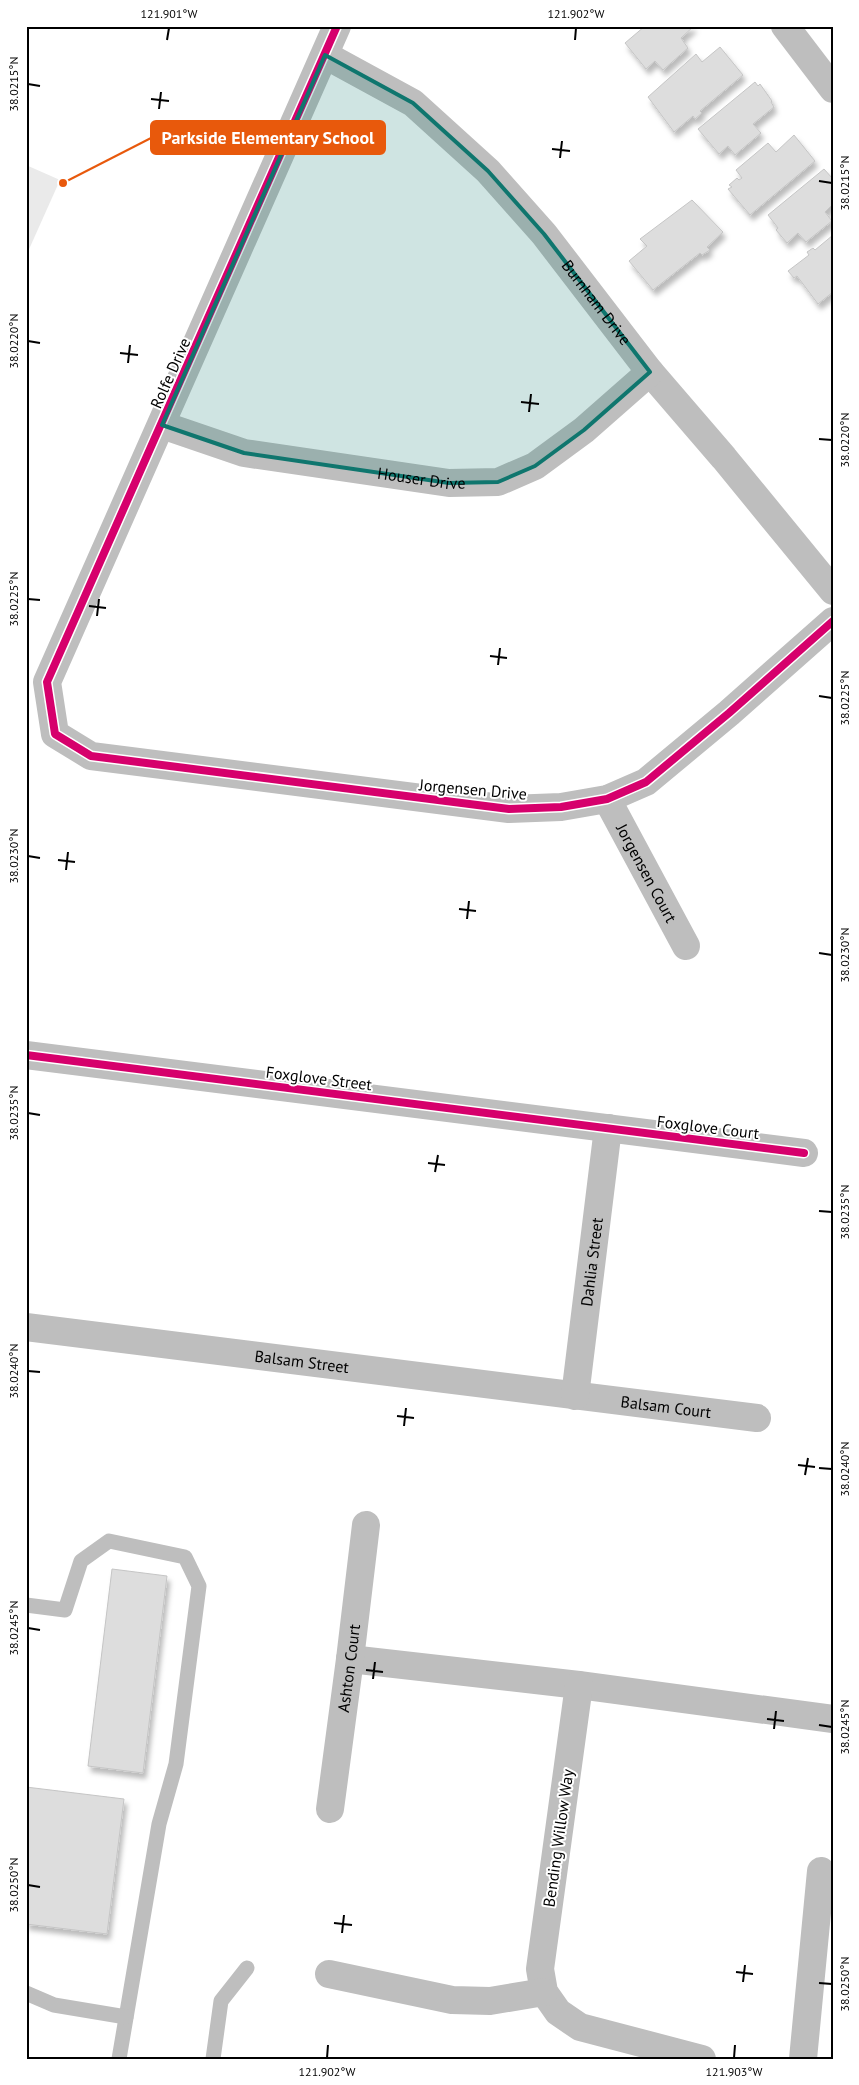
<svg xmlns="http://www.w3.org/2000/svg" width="859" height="2085" font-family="'PT Sans',sans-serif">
<defs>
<filter id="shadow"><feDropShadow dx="3" dy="5.5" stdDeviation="2.5" flood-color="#0004"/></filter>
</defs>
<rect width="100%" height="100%" fill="#fff"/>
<polygon fill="#eaeaea" points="26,165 60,180 26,256"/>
<g fill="#ddd" stroke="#c5c5c5" filter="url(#shadow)">
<polygon points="645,26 694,26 681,38 688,48 663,70 655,61 646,69 625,43"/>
<polygon points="720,47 743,75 700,111 702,113 695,119 693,116 674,132 648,97 696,54 702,62"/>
<polygon points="755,82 758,86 760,84 772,101 771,102 774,107 753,124 761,133 735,155 728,146 719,154 698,129"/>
<polygon points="794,135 815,161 750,215 728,189 732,187 729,185 737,178 739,180 742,178 736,170 768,143 776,152"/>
<polygon points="824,169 833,179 833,204 825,212 832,221 806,242 798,233 787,243 776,230 778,228 768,215"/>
<polygon points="692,200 723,232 707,247 710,250 702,255 700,253 653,290 629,261 647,246 640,239"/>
<polygon points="833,235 833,292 818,304 797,276 794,278 788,271 809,255 807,252 813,248 815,250"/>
<polygon points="112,1569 167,1576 143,1773 88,1766"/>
<polygon points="26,1787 124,1799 107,1934 26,1924"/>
</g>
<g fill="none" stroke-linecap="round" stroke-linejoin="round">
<g stroke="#bebebe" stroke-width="15">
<polyline points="26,1605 65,1610 81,1561 109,1541 185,1557 199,1586 176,1764 159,1824 119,2059"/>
<polyline points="26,1993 54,2005 126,2017"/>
<polyline points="213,2059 221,2001 247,1968"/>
</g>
<g stroke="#bebebe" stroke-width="28">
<polyline points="337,26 47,682 55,734 91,756 509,809 561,807 607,799 646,782 729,713 833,621"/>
<polyline points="785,26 833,89"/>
<path id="s1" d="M325,55L413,103L488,171L544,234L650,372L724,458L833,591"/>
<path id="s2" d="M162,425L244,453L449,483L498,482L535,466L584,430L650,372"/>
<path id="s3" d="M607,799L686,946"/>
<polyline points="26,1055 804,1153"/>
<path id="s4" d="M26,1327L757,1418"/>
<path id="s5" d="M575,1396L608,1128"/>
<polyline points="350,1659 579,1685 833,1719"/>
<polyline points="579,1685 540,1969 544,1992 558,2012 580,2027 702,2059"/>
<path id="s6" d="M330,1809L350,1659L366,1525"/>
<polyline points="329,1974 452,2000 490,2001 544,1992"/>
<polyline points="803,2059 821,1871"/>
</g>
<defs>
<g id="cycleway">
<polyline points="337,26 47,682 55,734 91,756 509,809 561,807 607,799 646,782 729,713 833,621"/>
<polyline points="26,1055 804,1153"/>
</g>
</defs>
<use href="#cycleway" stroke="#fff" stroke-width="11"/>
<use href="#cycleway" stroke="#d6006c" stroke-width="8"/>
</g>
<path fill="#0f766e" fill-opacity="0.2" stroke="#0f766e" stroke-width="4" stroke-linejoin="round" d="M325,55L413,103L488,171L544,234L650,372L584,430L535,466L498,482L449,483L244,453L162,425Z"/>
<path fill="none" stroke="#000" stroke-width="2" d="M167,40L169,28M575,40L576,28M28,84L40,86M151,99L169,101M159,109L161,92M552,149L570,151M560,158L562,141M819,181L832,183M28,341L40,343M120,353L138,355M128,363L130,345M521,402L539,404M529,412L531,394M819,439L832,440M28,599L40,600M89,606L106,608M97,616L99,599M490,656L507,658M498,665L500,648M819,696L832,698M28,856L40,858M58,860L75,862M66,870L68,852M459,909L476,911M467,919L469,901M819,953L832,955M28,1113L40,1115M428,1163L445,1165M435,1172L438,1155M819,1211L832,1212M28,1371L40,1372M397,1416L414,1418M404,1426L406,1408M798,1465L815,1467M819,1468L832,1469M805,1475L808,1458M28,1628L40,1630M366,1670L383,1672M373,1679L375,1662M767,1719L784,1721M819,1725L832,1727M774,1729L776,1711M28,1885L40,1887M334,1923L352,1925M342,1933L344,1915M736,1972L753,1974M743,1982L745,1965M819,1983L832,1984M327,2058L328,2045M734,2058L735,2045"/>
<g text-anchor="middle" stroke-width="4" stroke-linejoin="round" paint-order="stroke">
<g font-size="16" fill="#000" stroke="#fff">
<text dy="6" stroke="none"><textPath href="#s1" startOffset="372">Burnham Drive</textPath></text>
<text transform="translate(170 373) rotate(-66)" y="6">Rolfe Drive</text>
<text dy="6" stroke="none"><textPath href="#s2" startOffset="266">Houser Drive</textPath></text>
<text transform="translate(473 789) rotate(5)" y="6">Jorgensen Drive</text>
<text dy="6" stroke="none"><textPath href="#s3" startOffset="84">Jorgensen Court</textPath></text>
<text transform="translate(319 1078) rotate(7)" y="6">Foxglove Street</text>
<text transform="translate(708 1127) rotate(7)" y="6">Foxglove Court</text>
<text dy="6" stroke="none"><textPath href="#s5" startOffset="135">Dahlia Street</textPath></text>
<text dy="6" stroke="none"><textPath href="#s4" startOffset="278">Balsam Street</textPath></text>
<text dy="6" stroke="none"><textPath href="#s4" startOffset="645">Balsam Court</textPath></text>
<text dy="6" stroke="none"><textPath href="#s6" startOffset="142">Ashton Court</textPath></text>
<text transform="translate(558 1838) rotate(-82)" y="6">Bending Willow Way</text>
</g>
</g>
<path fill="none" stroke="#e8590c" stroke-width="2" d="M63 183L151 138"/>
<circle fill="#e8590c" stroke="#fff" stroke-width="2" cx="63" cy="183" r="5"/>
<rect fill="#e8590c" stroke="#e8590c" stroke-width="2" x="151" y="121" width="234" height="33" rx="5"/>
<g font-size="18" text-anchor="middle" font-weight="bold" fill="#fff">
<text x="268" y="144">Parkside Elementary School</text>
</g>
<rect width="859" height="2085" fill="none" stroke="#ffffff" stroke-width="55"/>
<rect x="28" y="28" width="804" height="2030" fill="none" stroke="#000" stroke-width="2"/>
<g font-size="12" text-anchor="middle" fill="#000">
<text x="169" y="18">121.901°W</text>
<text x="576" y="18">121.902°W</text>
<text transform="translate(14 84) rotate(-90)" y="4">38.0215°N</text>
<text transform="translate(845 183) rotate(-90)" y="4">38.0215°N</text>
<text transform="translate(14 341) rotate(-90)" y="4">38.0220°N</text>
<text transform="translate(845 440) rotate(-90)" y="4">38.0220°N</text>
<text transform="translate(14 599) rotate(-90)" y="4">38.0225°N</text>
<text transform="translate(845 698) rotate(-90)" y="4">38.0225°N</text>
<text transform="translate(14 856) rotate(-90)" y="4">38.0230°N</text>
<text transform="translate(845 955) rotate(-90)" y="4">38.0230°N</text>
<text transform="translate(14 1113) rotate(-90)" y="4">38.0235°N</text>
<text transform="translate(845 1212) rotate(-90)" y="4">38.0235°N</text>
<text transform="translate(14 1371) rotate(-90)" y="4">38.0240°N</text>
<text transform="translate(845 1469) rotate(-90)" y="4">38.0240°N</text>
<text transform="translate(14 1628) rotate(-90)" y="4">38.0245°N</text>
<text transform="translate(845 1727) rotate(-90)" y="4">38.0245°N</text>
<text transform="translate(14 1885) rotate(-90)" y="4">38.0250°N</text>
<text transform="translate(845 1984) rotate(-90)" y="4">38.0250°N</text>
<text x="327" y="2076">121.902°W</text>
<text x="734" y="2076">121.903°W</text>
</g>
</svg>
